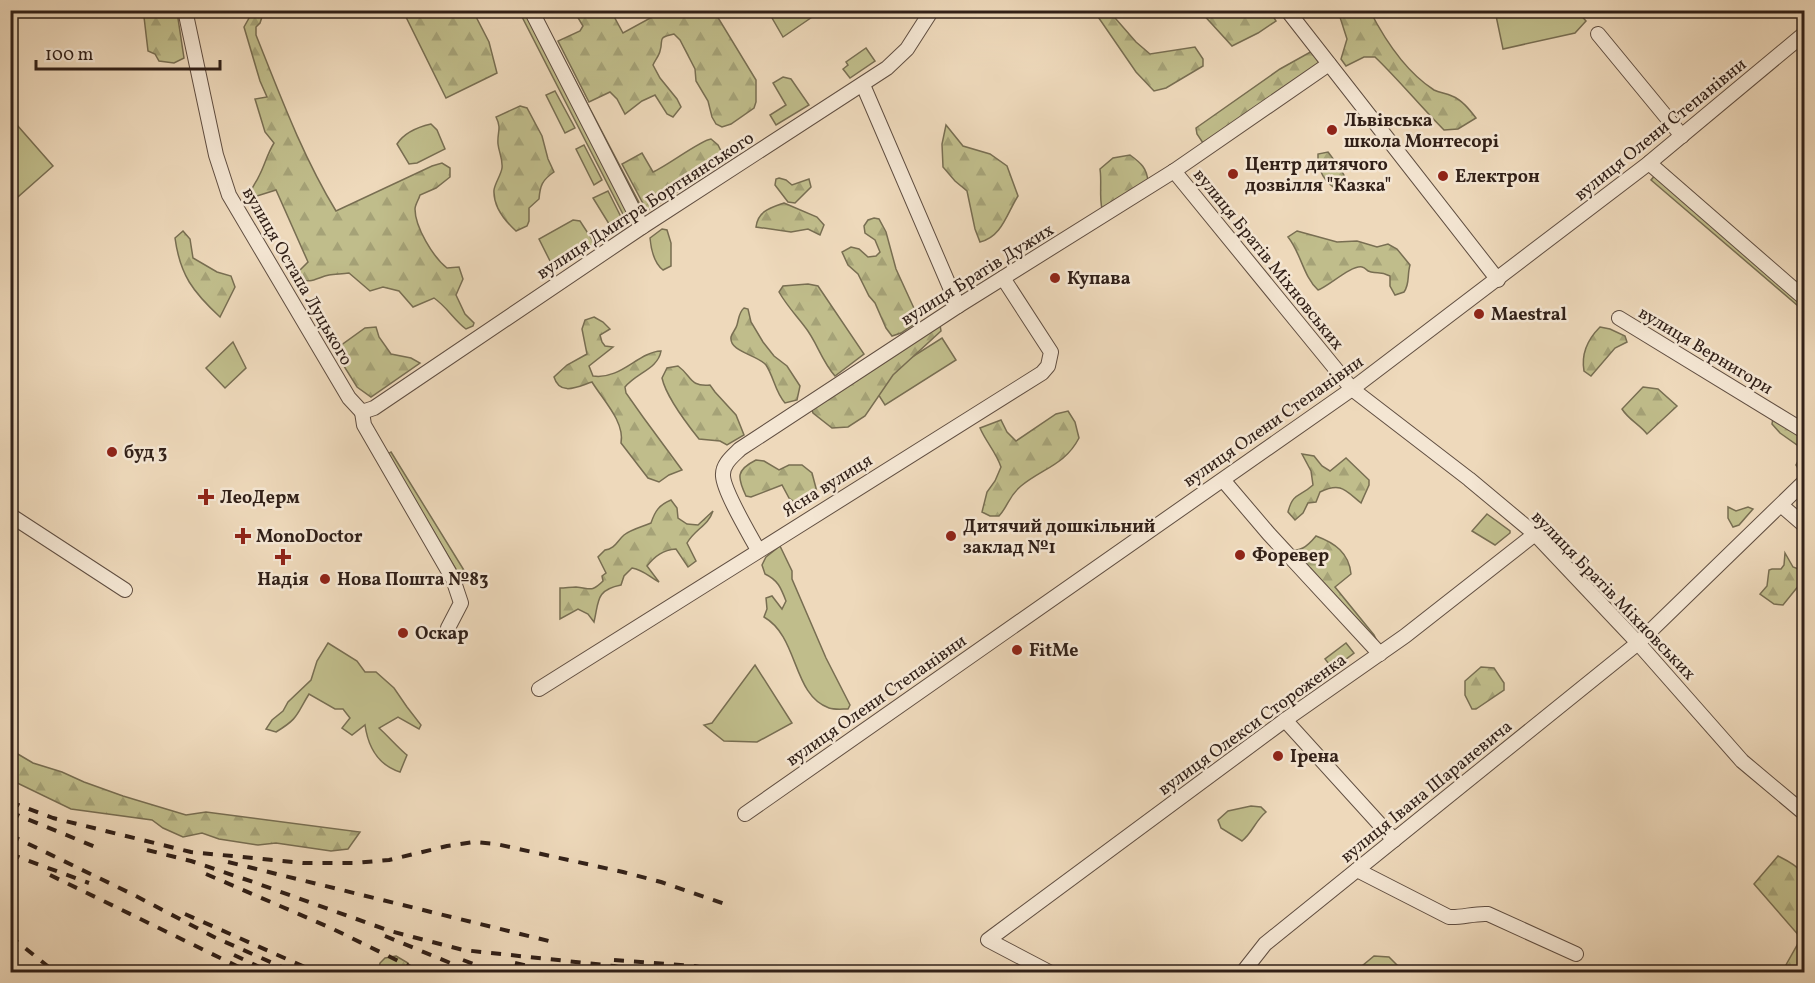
<svg xmlns="http://www.w3.org/2000/svg" width="1815" height="983" font-family="Vollkorn,serif">
<defs>
<pattern id="forest-firs" width="22" height="20" patternUnits="userSpaceOnUse" patternTransform="scale(1.5)"><rect width="22" height="20" fill="#c0bd8b"/><path d="M5 1l3.5 6h-7zM16 11l3.5 6h-7z" fill="#a5a277"/></pattern>
</defs>
<rect width="100%" height="100%" fill="#eed9bb"/>
<filter id="stains"><feTurbulence type="fractalNoise" baseFrequency=".00333" numOctaves="4"/><feColorMatrix values="0 0 0 0 .2 0 0 0 0 .09 0 0 0 0 .02 0 0 0 .5 -.17"/></filter>
<radialGradient id="worn" r=".72"><stop offset=".6" stop-color="#630" stop-opacity="0"/><stop offset="1" stop-color="#630" stop-opacity=".3"/></radialGradient>
<g fill="#c0bd8b" stroke="#786e52" stroke-width="1.5">
<polygon points="817,10 818,13 783,37 768,11"/>
<polygon points="519,11 531,11 535,19 541,15 644,212 627,222"/>
<polygon points="1495,11 1577,11 1586,21 1575,33 1503,49"/>
<polygon points="866,48 875,61 850,78 843,69 848,65 846,62"/>
<polygon points="783,77 791,79 809,105 776,125 770,115 786,105 773,83"/>
<polygon points="555,91 575,128 565,133 546,95"/>
<path d="M431,124L437,130L445,149L417,163L409,164L397,144C404,133 418,127 431,124Z"/>
<polygon points="17,125 53,166 11,203 11,131"/>
<polygon points="584,145 602,180 594,185 576,149"/>
<polygon points="1657,173 1804,301 1804,311 1651,180"/>
<polygon points="608,191 625,225 614,232 593,198"/>
<polygon points="573,220 580,221 595,244 555,271 539,239"/>
<path d="M662,229L667,230L671,243V266L663,270C654,263 651,249 650,238Z"/>
<polygon points="942,338 956,360 885,405 871,383"/>
<polygon points="233,342 246,368 225,388 206,368"/>
<polygon points="391,452 470,580 464,583 388,454"/>
<polygon points="1487,514 1510,531 1510,533 1495,545 1472,531"/>
<path d="M780,546L792,571V579L826,658L850,705L848,709C842,709 835,710 829,708C792,695 799,637 764,617L767,609L766,598L772,596L782,609L786,601C781,588 778,580 765,574L762,565L766,557Z"/>
<path d="M328,643L357,661L365,672H376L394,688L407,707L421,725L419,729L398,717L379,728C386,734 401,751 407,755L400,772C378,765 368,746 365,725L352,735L342,728L350,718L343,709H335L309,694C296,715 299,718 276,732L266,729L272,720L283,711L288,702L311,680L317,661Z"/>
<polygon points="1346,643 1354,653 1333,669 1325,659"/>
<polygon points="755,665 792,723 757,742 724,741 704,725 712,723"/>
<path d="M1251,806L1261,807L1266,812C1255,821 1253,832 1242,841L1221,828L1218,820L1228,811Z"/>
<polygon points="1374,956 1389,957 1398,966 1397,972 1344,972 1357,970"/>
</g>
<g fill="url(#forest-firs)" stroke="#786e52" stroke-width="1.5">
<polygon points="419,10 473,11 489,42 497,73 446,98 406,17"/>
<polygon points="147,11 177,12 184,58 174,63 159,61 155,54 148,51 144,17"/>
<path d="M253,11H264L260,23L256,27V35C280,95 302,155 336,211L432,166L442,163L450,168V177L436,188L420,195C419,199 415,205 415,209C415,227 433,257 447,268L459,267L463,279L456,295L465,314L474,323L473,326L466,329C454,320 447,307 434,298L413,307L399,291L383,287L370,291L349,273C342,274 335,274 329,275C318,277 310,285 300,278L299,271L308,262L276,190L257,196L250,194C252,186 256,183 259,176C265,165 267,154 274,143L265,132L255,99L267,97L260,81L244,27Z"/>
<path d="M574,11H611L623,33L663,11H714L756,80V102L754,108L731,124L722,127L716,124L712,117L708,101L696,81L695,69L680,40L674,34C656,38 664,39 660,51C659,56 655,60 653,65L660,78L677,99L681,107L673,117L667,114L655,95L642,101L625,114L617,99L610,92L589,102L558,41L580,31L583,26Z"/>
<polygon points="1094,11 1109,11 1136,42 1150,54 1195,47 1203,59 1203,66 1166,88 1154,91 1136,72"/>
<polygon points="1200,11 1270,11 1276,21 1258,33 1232,46"/>
<path d="M1338,11H1370C1385,40 1406,72 1434,90C1440,93 1446,93 1452,96C1462,100 1469,109 1476,118L1458,129L1444,130C1420,106 1399,80 1375,57H1364L1346,66L1341,59L1347,39Z"/>
<polygon points="1314,50 1323,64 1203,143 1197,134 1196,128 1280,69"/>
<path d="M520,106L527,108L542,136L548,159L554,172C542,180 540,186 539,199L529,208V221L527,226L516,231C505,221 493,207 494,190C495,183 501,175 502,168C503,159 499,153 498,144C497,132 502,129 496,117Z"/>
<path d="M946,125L963,146L990,154L1007,166L1018,196C1007,213 1002,237 980,242L975,229L967,191L955,181L943,167L942,144Z"/>
<path d="M711,139L718,145L726,161L647,211L622,164L642,153L653,172C667,166 701,140 711,139Z"/>
<path d="M1328,152L1340,168L1346,179V185L1340,191C1325,184 1317,170 1318,154Z"/>
<path d="M1130,155C1141,163 1147,168 1148,182L1102,209C1099,196 1102,183 1100,169L1113,158Z"/>
<polygon points="779,178 786,180 792,185 809,179 811,187 795,203 788,202 775,185 776,179"/>
<path d="M784,203L817,217L824,225L820,235L808,229L791,232L756,227C758,211 770,208 784,203Z"/>
<polygon points="874,218 879,219 886,232 896,269 918,317 917,322 901,333 892,336 886,328 875,303 869,296 858,274 848,265 842,252 851,247 859,249 868,257 876,256 880,252 875,240 865,233 864,226 868,220"/>
<path d="M183,231L190,239L193,258L217,272L231,276L235,287L220,317C193,292 180,275 175,238Z"/>
<path d="M1297,231L1337,242L1357,241L1377,247L1388,244L1397,249L1410,265C1407,275 1410,284 1404,292L1395,295L1390,286V276C1379,271 1379,274 1371,272C1365,271 1367,268 1362,267C1351,265 1329,286 1318,290C1303,276 1301,253 1288,237Z"/>
<path d="M808,284L818,286L864,354L835,376C821,360 817,342 805,327C796,315 787,306 779,292L783,286Z"/>
<path d="M744,308L748,309L751,322L763,342L774,356L787,366L800,386L797,400L785,403C775,392 774,377 766,365C758,355 729,352 731,337C732,333 736,329 737,325C739,318 739,312 744,308Z"/>
<path d="M594,317L603,322L610,329L600,335L602,342L605,346L613,347L589,366L593,376C621,380 638,352 661,351C658,369 636,373 625,387L626,393L643,417L682,470L669,475L659,482L648,478L621,443C625,422 603,400 592,382C579,386 560,397 554,377L567,365L587,354L582,329L585,320Z"/>
<polygon points="940,325 941,331 893,375 865,416 848,427 832,428 813,413 811,407"/>
<polygon points="376,327 379,337 391,354 411,358 420,363 371,397 357,387 337,355 340,346 365,328"/>
<path d="M1600,327L1610,329L1625,336L1627,342L1615,348L1591,376L1584,371C1581,354 1588,339 1600,327Z"/>
<path d="M678,366C692,376 689,387 710,385L715,392L736,415L744,435L727,445L720,441L699,439C687,424 666,396 662,378L667,368Z"/>
<path d="M1643,387L1658,389L1677,406L1647,434C1640,425 1628,419 1622,409Z"/>
<path d="M1068,411L1075,422L1079,438C1065,465 1043,468 1021,486C1008,497 1009,505 999,516H990L982,512L987,492L995,481L1001,467C996,452 986,442 980,428L1001,420L1007,432L1016,441L1056,414Z"/>
<polygon points="1773,418 1804,434 1804,467 1799,470 1796,465 1804,450 1780,433 1772,424"/>
<path d="M1302,454L1314,456L1322,466L1330,471L1346,458L1369,480V485L1361,503C1345,490 1341,482 1320,492L1316,502L1308,503L1303,513L1295,520L1288,512C1293,492 1300,497 1313,485L1311,471Z"/>
<path d="M756,460L764,461L779,470L789,465H802L812,473L817,492L806,501L796,503L789,498L782,485L751,497L746,496C737,477 736,470 756,460Z"/>
<path d="M671,500L677,508L678,518L687,524L698,525L713,511C708,526 695,529 687,543L696,561L688,567L676,549C663,550 655,556 647,566L659,582C649,577 644,570 632,568L624,576L621,585C595,590 599,602 594,622L588,614L578,609L560,619V588C565,588 571,587 576,587C590,588 591,593 603,581L602,576L606,573L598,557L605,550C615,549 617,541 624,535C632,529 642,527 651,523C655,511 659,505 671,500Z"/>
<polygon points="1728,507 1736,511 1748,507 1753,509 1739,525 1733,527 1728,518"/>
<path d="M1316,536C1335,543 1349,553 1351,574L1335,587L1374,635L1379,645L1286,551C1301,551 1306,548 1316,536Z"/>
<polygon points="1785,553 1793,567 1801,570 1804,579 1783,605 1774,604 1760,594 1767,586 1769,570 1772,569 1781,569 1784,565"/>
<polygon points="1481,667 1494,668 1504,683 1504,690 1476,709 1472,709 1465,695 1465,681"/>
<polygon points="11,750 33,763 62,772 84,782 123,796 186,815 206,812 360,832 348,849 331,851 276,843 258,845 219,839 202,833 183,837 163,828 152,820 71,809 11,780"/>
<path d="M1778,856C1786,860 1797,865 1801,872C1808,884 1805,955 1804,972H1782L1801,938L1754,884Z"/>
<polygon points="396,956 408,963 411,969 409,972 387,972 379,968 380,963 385,958"/>
</g>
<g fill="none" stroke-linecap="round" stroke-linejoin="round">
<defs>
<g id="minor">
<polyline points="185,10 216,155 229,195 349,398 362,412"/>
<polyline points="531,10 642,227"/>
<polyline points="1287,10 1498,280"/>
<polyline points="1598,34 1682,136"/>
<polyline points="863,85 958,306"/>
<polyline points="1649,163 1804,298"/>
<polyline points="1174,171 1352,389 1469,479 1535,534 1638,643 1742,761 1804,813"/>
<polyline points="1619,318 1804,431"/>
<polyline points="362,412 374,408 642,227 887,68 907,49 932,10"/>
<polyline points="362,412 364,425 453,579 461,603 448,628"/>
<polyline points="1223,480 1269,534 1380,654"/>
<polyline points="1781,505 1804,525"/>
<polyline points="10,515 125,590"/>
<path d="M758,550C750,535 724,492 723,476C722,464 733,456 740,449L958,306L1174,171L1329,64"/>
<polyline points="539,689 1042,373 1048,366 1051,352 1003,278"/>
<polyline points="1285,720 1394,840"/>
<polyline points="745,814 1352,389 1649,163 1804,34"/>
<path d="M1357,870L1449,917C1462,918 1474,913 1488,914L1576,954"/>
<polyline points="1049,972 988,940 1285,720 1405,636 1535,534"/>
<polyline points="1243,972 1265,944 1638,643 1804,482"/>
</g>
</defs>
<use href="#minor" stroke="#604e41" stroke-width="16"/>
<use href="#minor" stroke="#f4e6d3" stroke-width="14"/>
<g stroke="#312018" stroke-width="4" stroke-dasharray="10 10" stroke-linecap="butt">
<polyline points="10,802 53,818 191,852 303,863 355,863 389,860 447,846 474,842 496,844 623,872 661,882 725,904"/>
<polyline points="10,812 98,848"/>
<polyline points="10,835 134,895 214,937 293,972"/>
<polyline points="147,850 191,861 256,883 390,931 463,950 614,966 641,972"/>
<polyline points="10,854 89,883"/>
<polyline points="228,862 553,942"/>
<polyline points="206,874 331,928 421,972"/>
<polyline points="50,875 245,970"/>
<polyline points="185,914 316,972"/>
<polyline points="10,936 55,972"/>
<polyline points="385,936 472,972"/>
<polyline points="234,955 270,972"/>
<polyline points="463,960 495,972"/>
<polyline points="614,960 695,966 721,972"/>
<polyline points="515,963 553,972"/>
</g>
</g>
<g fill="#8f2418" stroke="#f4e6d3" stroke-width="2">
<circle cx="1332" cy="130" r="6"/>
<circle cx="1233" cy="174" r="6"/>
<circle cx="1443" cy="176" r="6"/>
<circle cx="1055" cy="278" r="6"/>
<circle cx="1479" cy="314" r="6"/>
<circle cx="112" cy="452" r="6"/>
<path d="M203 488h6v6h6v6h-6v6h-6v-6h-6v-6h6z"/>
<path d="M240 527h6v6h6v6h-6v6h-6v-6h-6v-6h6z"/>
<circle cx="951" cy="536" r="6"/>
<circle cx="1240" cy="555" r="6"/>
<path d="M280 548h6v6h6v6h-6v6h-6v-6h-6v-6h6z"/>
<circle cx="325" cy="579" r="6"/>
<circle cx="403" cy="633" r="6"/>
<circle cx="1017" cy="650" r="6"/>
<circle cx="1278" cy="756" r="6"/>
</g>
<g text-anchor="middle" stroke-width="5" stroke-linejoin="round" paint-order="stroke">
<g font-size="18" font-weight="bold" fill="#312018" stroke="#f4e6d3" text-anchor="start">
<text x="1344" y="126">Львівська<tspan x="1344" dy="21">школа Монтесорі</tspan></text>
<text x="1245" y="170">Центр дитячого<tspan x="1245" dy="21">дозвілля "Казка"</tspan></text>
<text x="1455" y="182">Електрон</text>
<text x="1067" y="284">Купава</text>
<text x="1491" y="320">Maestral</text>
<text x="124" y="458">буд 3</text>
<text x="220" y="503">ЛеоДерм</text>
<text x="963" y="532">Дитячий дошкільний<tspan x="963" dy="21">заклад №1</tspan></text>
<text x="256" y="542">MonoDoctor</text>
<text x="1252" y="561">Форевер</text>
<text x="283" y="585" text-anchor="middle">Надія</text>
<text x="337" y="585">Нова Пошта №83</text>
<text x="415" y="639">Оскар</text>
<text x="1029" y="656">FitMe</text>
<text x="1290" y="762">Ірена</text>
</g>
<g font-size="18" fill="#312018" stroke="#f4e6d3">
<text transform="translate(1660 129) rotate(-39)" y="6">вулиця Олени Степанівни</text>
<text transform="translate(645 205) rotate(-33)" y="6">вулиця Дмитра Бортнянського</text>
<text transform="translate(1269 259) rotate(51)" y="6">вулиця Братів Міхновських</text>
<text transform="translate(977 274) rotate(-32)" y="6">вулиця Братів Дужих</text>
<text transform="translate(298 276) rotate(60)" y="6">вулиця Остапа Луцького</text>
<text transform="translate(1706 350) rotate(31)" y="6">вулиця Вернигори</text>
<text transform="translate(1273 421) rotate(-35)" y="6">вулиця Олени Степанівни</text>
<text transform="translate(827 485) rotate(-32)" y="6">Ясна вулиця</text>
<text transform="translate(1614 595) rotate(46)" y="6">вулиця Братів Міхновських</text>
<text transform="translate(876 700) rotate(-35)" y="6">вулиця Олени Степанівни</text>
<text transform="translate(1252 724) rotate(-36)" y="6">вулиця Олекси Стороженка</text>
<text transform="translate(1426 791) rotate(-39)" y="6">вулиця Івана Шараневича</text>
</g>
</g>
<rect width="1815" height="983" fill="none" stroke="#eed9bb" stroke-width="36"/>
<rect x="12" y="12" width="1791" height="959" fill="none" stroke="#312018" stroke-width="3"/>
<rect x="18" y="18" width="1779" height="947" fill="none" stroke="#312018" stroke-width="1.5"/>
<path d="M36 60v9h184v-9" fill="none" stroke="#312018" stroke-width="3"/>
<text x="45" y="60" font-size="18" fill="#312018" stroke="#f4e6d3" stroke-width="4.5" paint-order="stroke">100 m</text>
<rect width="100%" height="100%" filter="url(#stains)"/>
<rect width="100%" height="100%" fill="url(#worn)"/>
</svg>
